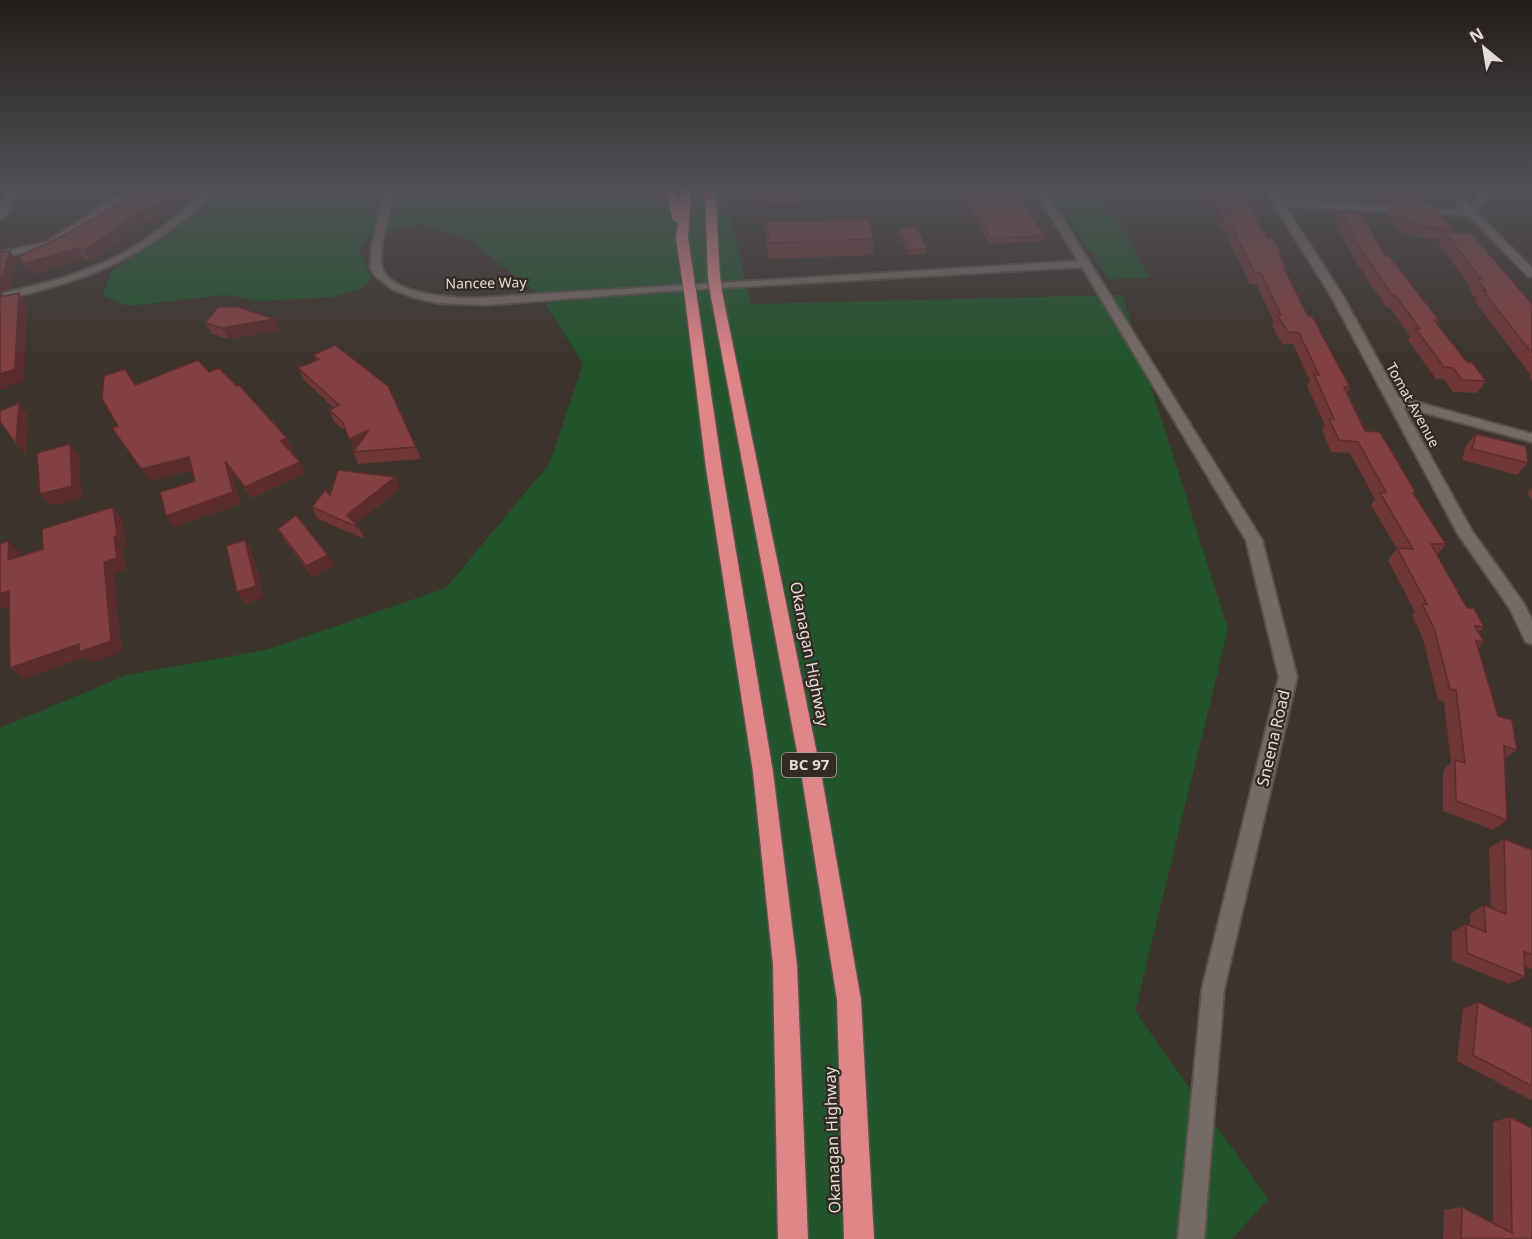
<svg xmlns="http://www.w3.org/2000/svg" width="1532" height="1239" font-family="'Noto Sans',sans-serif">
<rect width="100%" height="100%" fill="#3d342c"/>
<g fill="#22552c">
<polygon points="181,187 724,187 751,304 1122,295 1228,629 1135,1011 1268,1199 1232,1239 0,1239 0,728 127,675 266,650 446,588 550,463 583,364 542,297 471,241 420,224 371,234 359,251 372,279 360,289 333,297 262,301 225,295 128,306 103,296 111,272 170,230 187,206"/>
<polygon points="1045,187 1099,187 1150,278 1109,279"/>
</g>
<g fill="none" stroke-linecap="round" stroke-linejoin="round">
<defs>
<g id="minor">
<polygon points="10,187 20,187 5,216 0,219 0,207"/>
<path d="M212,187H223C213,197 202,205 191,214C129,265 77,283 0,300V294C44,284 87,273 127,251C158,233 184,209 212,187Z"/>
<polygon points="1263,187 1273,187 1281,200 1463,210 1441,187 1451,187 1471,207 1482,187 1492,187 1477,213 1532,268 1532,277 1528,276 1469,216 1285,206 1343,296 1398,397 1532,434 1532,442 1403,407 1472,531 1524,604 1532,620 1532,644 1526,642 1509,607 1458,534 1331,296"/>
<polygon points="120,194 128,196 54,246 0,258 0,252 47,242"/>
</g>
<path id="tertiary" d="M386,187H396C392,211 380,236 381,260C381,295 452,298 477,298L1078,261L1033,187H1043L1262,540L1297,677L1224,989L1204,1239H1178L1202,989L1279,677L1246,540L1082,267L667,291L486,305L438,303L412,297L392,289L375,276L370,267L372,246Z"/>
<g id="motorway">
<polygon points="665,187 675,187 679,204 681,187 691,187 688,238 694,278 692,281 688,282 682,278 676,238 678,223 673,220"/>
<polygon points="705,187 715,187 720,277 714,281 708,277"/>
<polygon points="717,293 723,297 822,778 861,1000 874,1239 844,1239 837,1000 802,778 711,297"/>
<polygon points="691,294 697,298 722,468 773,772 797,965 808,1239 778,1239 773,965 753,772 706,468 685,298"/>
</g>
</defs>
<use href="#minor" stroke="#59514c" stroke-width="4"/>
<use href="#tertiary" stroke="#59514c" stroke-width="4"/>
<use href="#motorway" stroke="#59514c" stroke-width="3"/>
<use href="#minor" fill="#766b63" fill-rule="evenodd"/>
<use href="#tertiary" fill="#766b63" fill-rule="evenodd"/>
<use href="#motorway" fill="#df8688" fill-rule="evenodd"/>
<defs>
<g id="motorway-bridge">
<polyline points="714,277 717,297"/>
<polyline points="688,278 691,298"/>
</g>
</defs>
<use href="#motorway-bridge" stroke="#59514c" stroke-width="14" stroke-linecap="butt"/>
<use href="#motorway-bridge" stroke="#df8688" stroke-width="12"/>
</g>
<g fill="#703737">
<polygon points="760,187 801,187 800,204 761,205"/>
<polygon points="957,187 1013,187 1045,236 1043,241 990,244"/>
<polygon points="1201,187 1243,187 1255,202 1252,209 1267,238 1282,255 1281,258 1286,267 1284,269 1308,316 1350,387 1347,393 1365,431 1416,493 1414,495 1446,544 1437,555 1467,608 1484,627 1479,632 1484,642 1478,648 1498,716 1517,750 1504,759 1507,820 1493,830 1443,811 1443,770 1451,763 1444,701 1438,700 1423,639 1412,615 1415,612 1388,560 1397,549 1371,505 1375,499 1350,453 1331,452 1322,430 1325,425 1307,386 1310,381 1293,344 1282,344 1272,326 1274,322 1256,284 1250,284 1221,225 1224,218"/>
<polygon points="1366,187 1431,187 1433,189 1427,199 1420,199 1417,205 1453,229 1451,233 1532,304 1532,382 1529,378 1531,375 1475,302 1477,300 1469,290 1471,287 1438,243 1441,239 1419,238 1416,235 1403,234 1387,214 1392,204 1378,203"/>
<polygon points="193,191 153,221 149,221 91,261 84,259 31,275 61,237 118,205"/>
<polygon points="1340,212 1385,256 1439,320 1437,323 1467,362 1486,381 1477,393 1453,392 1444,379 1436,379 1408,340 1410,336 1389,307 1386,307 1354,259 1335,223"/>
<polygon points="766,222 874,239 873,255 769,259 766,238"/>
<polygon points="899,228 927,249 926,254 908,255 899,234"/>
<polygon points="274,319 280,330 228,339 212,334 205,323"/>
<polygon points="335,345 416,447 421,459 358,464 353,452 354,450 346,431 334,422 329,410 334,408 304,380 298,368 316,360 313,355"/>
<polygon points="209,372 293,450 291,451 306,473 252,498 232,472 240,504 174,527 195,481 192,470 150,481 135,384"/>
<polygon points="1476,434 1528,463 1517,475 1462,460 1466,445"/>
<polygon points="400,488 356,524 359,528 365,539 318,519 312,507 330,495"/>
<polygon points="1532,488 1532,500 1527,493"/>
<polygon points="278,529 335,566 313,577 285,541"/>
<polygon points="1504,839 1532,850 1532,969 1524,966 1525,977 1509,984 1452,961 1452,932 1466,924 1470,926 1470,914 1484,905 1491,908 1489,848"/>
<polygon points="1478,1002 1532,1028 1532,1100 1531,1100 1457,1061 1463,1009"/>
<polygon points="1510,1117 1532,1239 1443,1239 1444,1210 1462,1207 1493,1224 1493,1122"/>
</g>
<g fill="#5b2d2d">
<polygon points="179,187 191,187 193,191 153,221 147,211"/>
<polygon points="143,210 149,221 91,261 84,250"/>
<polygon points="77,248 84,259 31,275 23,264"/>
<polygon points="10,251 17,261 10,289 1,293 7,301 0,303 0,279"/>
<polygon points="19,293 27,305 24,381 7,386 6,389 0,390 0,374"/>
<polygon points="274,319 280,330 228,339 222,328"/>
<polygon points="19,403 28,415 26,455 16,444"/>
<polygon points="369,430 355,451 349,439"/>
<polygon points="287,438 293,450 288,452 281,441"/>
<polygon points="70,444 79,455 82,498 50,506 40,494"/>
<polygon points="189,457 196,469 150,481 141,469"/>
<polygon points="225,461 232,472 240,504 174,527 166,516"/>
<polygon points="300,462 306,473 252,498 245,487"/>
<polygon points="395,477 400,488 354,526 347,515"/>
<polygon points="113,507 122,519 127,547 123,548 127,569 114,574 122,652 90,663 84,657 23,679 10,668 104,562 114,537"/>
<polygon points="245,540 252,551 264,597 245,604 237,592"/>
<polygon points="9,541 20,553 19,572 8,560"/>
<polygon points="328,555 335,566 313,577 306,566"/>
<polygon points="9,591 21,602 0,609 0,594"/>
</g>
<g fill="#824040" stroke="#5b2d2d" stroke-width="1.5">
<polygon points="136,187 179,187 147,211 143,210 84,250 77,248 23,264 20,256 61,237 118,205"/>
<polygon points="961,187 1013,187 1045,236 991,238"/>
<polygon points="1213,187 1243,187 1255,202 1247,202 1267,238 1273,238 1282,255 1279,254 1286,267 1283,266 1308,316 1312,316 1350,387 1344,387 1365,431 1380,432 1416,493 1413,493 1446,544 1431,544 1467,608 1474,608 1484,627 1475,626 1484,642 1476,641 1498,716 1512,720 1517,750 1504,746 1507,820 1456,801 1455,760 1465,763 1456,690 1450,689 1434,628 1422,604 1427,604 1397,548 1413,549 1380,493 1386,492 1358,442 1339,440 1329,419 1334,419 1314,374 1319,375 1299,333 1288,332 1277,315 1281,315 1261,273 1255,273 1225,214 1234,214"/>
<polygon points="1380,187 1431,187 1433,189 1417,188 1423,195 1384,193"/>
<polygon points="1393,203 1432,205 1453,229 1425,227 1423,224 1409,223"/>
<polygon points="1340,212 1361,213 1385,256 1389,256 1439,320 1434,320 1467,362 1472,362 1486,381 1462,380 1453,368 1444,367 1415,328 1420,329 1396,296 1393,296 1360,248"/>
<polygon points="868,219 874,239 769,243 766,222"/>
<polygon points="917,227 927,249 909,250 899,228"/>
<polygon points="1445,232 1472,234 1532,304 1532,353 1483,291 1486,291 1477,279 1481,279"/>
<polygon points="10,251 2,278 0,279 0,252"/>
<polygon points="19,293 15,369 0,374 0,297"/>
<polygon points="218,307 238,307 274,319 222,328 205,323"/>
<polygon points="335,345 388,386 416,447 353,452 369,430 349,439 342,421 329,410 339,405 298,368 319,359 313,355"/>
<polygon points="198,360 209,372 219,368 237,386 239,385 287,438 281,441 300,462 245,487 225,461 233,492 166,516 160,492 195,481 189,457 141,469 112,428 118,426 102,399 104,376 125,369 135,385"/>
<polygon points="19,403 16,444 0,422 0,411"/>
<polygon points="1476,434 1526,446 1528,463 1472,449"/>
<polygon points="70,444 72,486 40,494 37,453"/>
<polygon points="338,470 395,477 347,515 359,528 312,507 325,490 330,495"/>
<polygon points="113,507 117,535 114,537 117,558 104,562 111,641 79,652 79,644 10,668 9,591 0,594 0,544 9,541 8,560 43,549 42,529"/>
<polygon points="296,515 328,555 306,566 278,529"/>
<polygon points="245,540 256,586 237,592 226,546"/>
<polygon points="1504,839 1532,850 1532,955 1524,951 1525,977 1467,953 1466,924 1486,932 1484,905 1506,914"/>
<polygon points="1478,1002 1532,1028 1532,1086 1473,1055"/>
<polygon points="1510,1117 1532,1128 1532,1239 1461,1239 1462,1207 1512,1233"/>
</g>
<linearGradient id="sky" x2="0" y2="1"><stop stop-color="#221d18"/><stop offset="0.52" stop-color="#515056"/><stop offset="1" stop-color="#515056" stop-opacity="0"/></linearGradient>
<rect width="1532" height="361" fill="url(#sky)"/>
<g text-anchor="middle" stroke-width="4.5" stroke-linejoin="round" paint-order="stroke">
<g font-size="14" fill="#e2dcd8" stroke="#332a23">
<text transform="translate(486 283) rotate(-1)" y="5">Nancee Way</text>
<text transform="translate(1413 405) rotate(61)" y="5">Tomat Avenue</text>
</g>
<rect fill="#332a23" stroke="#aea7a2" stroke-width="1.5" x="782" y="753" width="54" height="24" rx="4.5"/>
<g font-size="15" font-weight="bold" fill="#e2dcd8">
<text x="809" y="770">BC 97</text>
</g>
<g font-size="16" fill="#e2dcd8" stroke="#332a23">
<text transform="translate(810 654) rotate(79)" y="6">Okanagan Highway</text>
<text transform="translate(1273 738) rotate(-77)" y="6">Sneena Road</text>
<text transform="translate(832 1140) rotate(-92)" y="6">Okanagan Highway</text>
</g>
</g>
<g transform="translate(1484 48) rotate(330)" stroke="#332a23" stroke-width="4.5" paint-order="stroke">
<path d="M0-4.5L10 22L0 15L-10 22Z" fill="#e2dcd8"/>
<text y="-9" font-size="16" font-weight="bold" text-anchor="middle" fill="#e2dcd8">N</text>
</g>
</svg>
